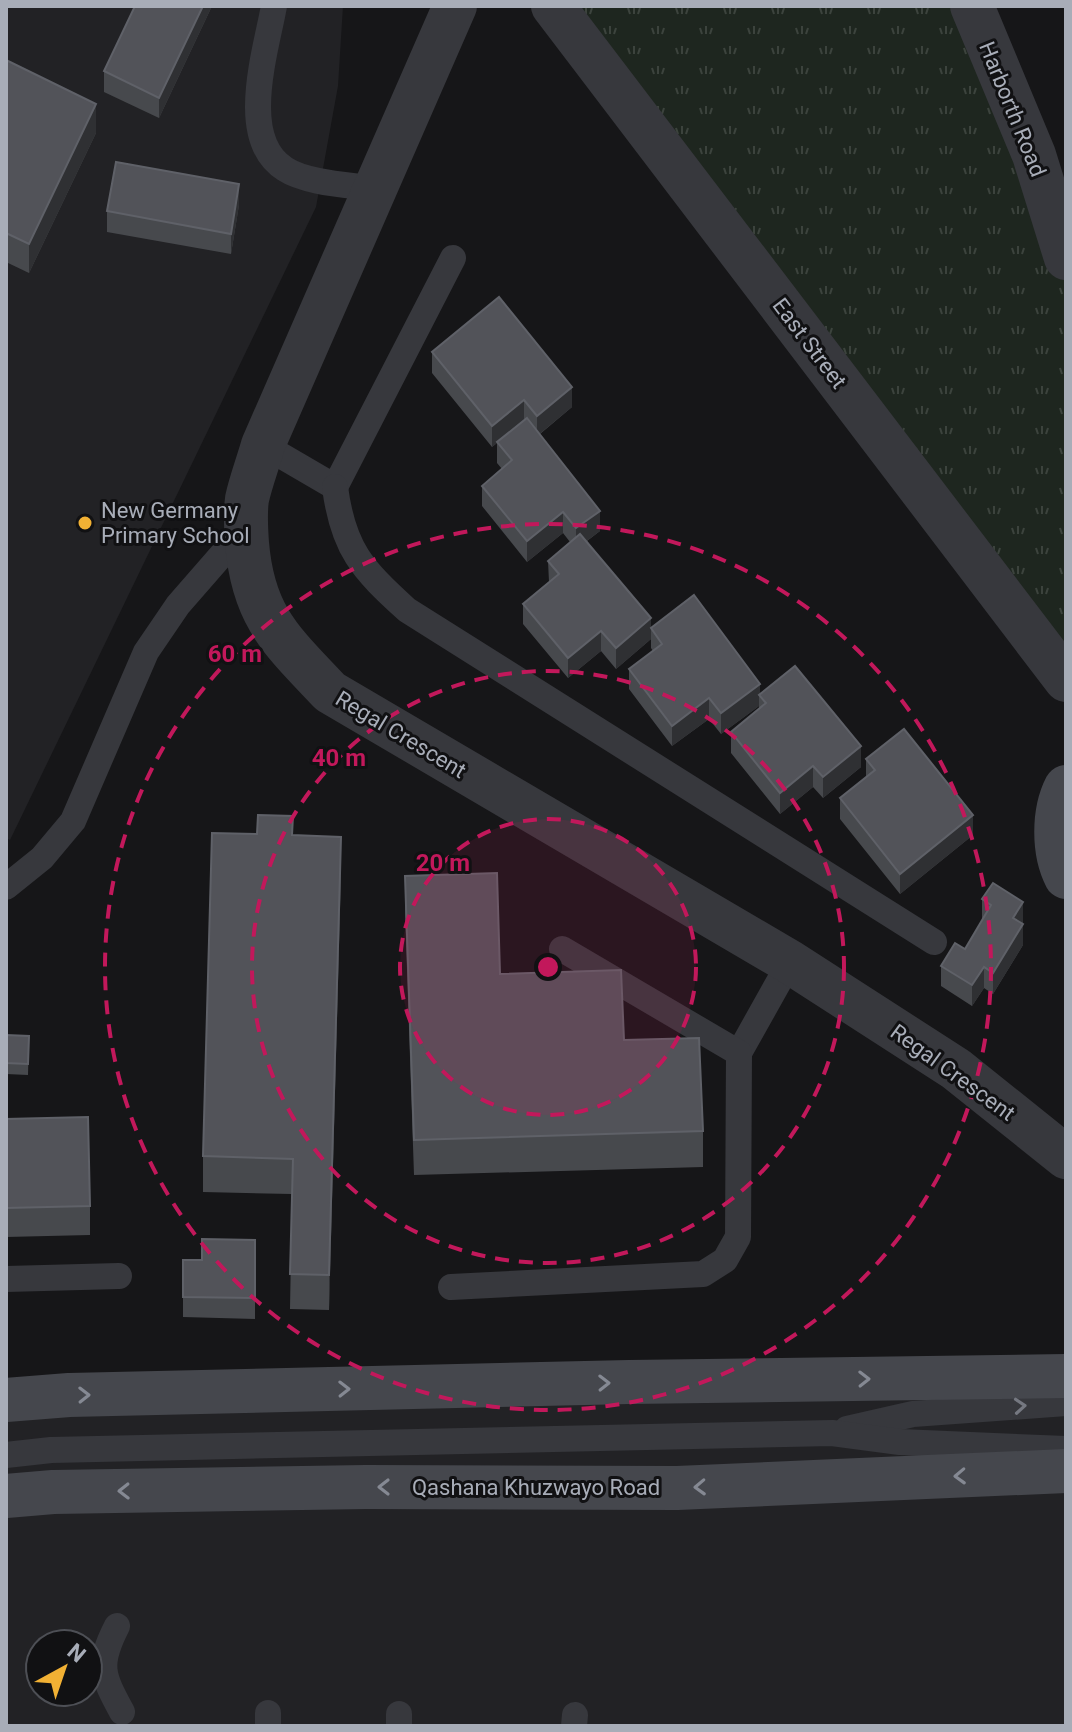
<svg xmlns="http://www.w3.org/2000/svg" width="1072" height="1732" font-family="Roboto,sans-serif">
<defs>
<pattern id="grass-tufts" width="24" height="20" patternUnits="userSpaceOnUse" patternTransform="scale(2)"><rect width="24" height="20" fill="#1e261f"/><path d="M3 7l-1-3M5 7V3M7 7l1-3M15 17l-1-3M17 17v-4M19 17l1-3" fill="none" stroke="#3c433d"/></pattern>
</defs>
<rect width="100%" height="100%" fill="#161618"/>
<g fill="#222225" fill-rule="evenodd">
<polygon points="6,6 343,6 338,86 316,207 10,840 6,838"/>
<path d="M1066,1378V1726H6V1405ZM40,1644H88V1692H40Z"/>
</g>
<polygon fill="url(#grass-tufts)" points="551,6 973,6 1066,254 1066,648"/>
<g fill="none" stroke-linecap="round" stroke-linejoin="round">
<g stroke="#37383d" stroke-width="26">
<path d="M274,6C266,51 237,139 285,169C306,183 351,185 376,189"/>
<polyline points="263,445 335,487 453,258"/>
<path d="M335,487C343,549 362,569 407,610L934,942"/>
<polyline points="6,887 42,858 73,821 146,652 178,605 246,527"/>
<polyline points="739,1053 790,962"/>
<polyline points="6,1279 119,1276"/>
<polyline points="451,1287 703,1274 725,1260 738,1237 739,1053 562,949"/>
<polyline points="847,1429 913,1414 1066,1403"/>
<polyline points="6,1455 51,1450 832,1433 900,1442 1066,1449"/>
<path d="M117,1626C97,1665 102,1675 122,1712"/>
<polyline points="268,1713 268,1726"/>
<polyline points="399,1714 399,1726"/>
<polyline points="574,1726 575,1715"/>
</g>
<g stroke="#37383d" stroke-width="44">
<path d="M455,6L263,445C258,463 251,481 247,499C245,513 246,529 247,543C253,617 282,641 330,692L790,962L956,1069L1066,1157"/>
<polyline points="972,6 1034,155 1066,258"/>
</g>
<polyline stroke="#37383d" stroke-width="44" points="553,6 1066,680"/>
<g stroke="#45474d" stroke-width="44">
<path d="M1066,787C1053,812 1053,852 1066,877"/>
<polyline points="6,1400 69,1395 629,1382 1066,1376"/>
<polyline points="6,1496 53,1492 366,1487 677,1488 1066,1471"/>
</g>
</g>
<g fill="#47494d">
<polygon points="135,6 212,6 159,118 104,92 104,71"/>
<polygon points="6,60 96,133 29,273 6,262"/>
<polygon points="239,205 231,254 107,232 107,211"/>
<polygon points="432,352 572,407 540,434 600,531 587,541 651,627 760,693 861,767 823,798 813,787 780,814 731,753 731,732 759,710 759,706 721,734 709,719 672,746 629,689 629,669 653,651 651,648 651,639 616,669 601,651 568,678 523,624 523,604 549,582 548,561 570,542 563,533 527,562 482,506 482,486 502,469 497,463 497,442 524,421 492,447 432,373"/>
<polygon points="866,759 973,835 900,894 840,819 840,798 866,778"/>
<polygon points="293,835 341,872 329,1310 290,1309 292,1194 203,1192 203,1156"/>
<polygon points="405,876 500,974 624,1040 703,1131 703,1167 414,1175 405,911"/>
<polygon points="982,899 1023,922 1023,945 993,994 984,988 972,1006 941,986 941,966 965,949 982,920"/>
<polygon points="6,1035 29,1036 28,1075 6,1074"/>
<polygon points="6,1119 90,1206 90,1235 6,1237"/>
<polygon points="255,1240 255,1319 183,1317 183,1260 202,1260"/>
</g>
<g fill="#2f3033">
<polygon points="203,6 212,6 159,118 159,98"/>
<polygon points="96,104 96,133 29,273 29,244"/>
<polygon points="239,184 239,205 231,254 231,234"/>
<polygon points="572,387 572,407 537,436 537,416"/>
<polygon points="524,400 524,421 492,447 492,426"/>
<polygon points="600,511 600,531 576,549 576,528"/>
<polygon points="563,512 563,533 527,562 527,541"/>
<polygon points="651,618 651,639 616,669 616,648"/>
<polygon points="601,631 601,651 568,678 568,658"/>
<polygon points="760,684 760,697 759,695 759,706 721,734 721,713"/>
<polygon points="709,698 709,719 672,746 672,726"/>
<polygon points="861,746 861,767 823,798 823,777"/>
<polygon points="813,766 813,787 780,814 780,793"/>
<polygon points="973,815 973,835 900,894 900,874"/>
<polygon points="341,837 341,872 329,1310 329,1275"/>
<polygon points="1023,902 1023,922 1013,939 1013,918"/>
<polygon points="1023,924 1023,945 993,994 993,973"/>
<polygon points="984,967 984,988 972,1006 972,985"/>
</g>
<g fill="#525359" stroke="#5f6168" stroke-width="2">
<polygon points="135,6 203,6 159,98 104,71"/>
<polygon points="6,60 96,104 29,244 6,233"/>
<polygon points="116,162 239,184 231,234 107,211"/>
<polygon points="499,297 572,387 537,416 524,400 492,426 432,352"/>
<polygon points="527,418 600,511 576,528 563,512 527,541 482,486 512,460 497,442"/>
<polygon points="580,534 651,618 616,648 601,631 568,658 523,604 559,574 548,561"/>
<polygon points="694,595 760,684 721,713 709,698 672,726 629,669 662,644 651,628"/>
<polygon points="795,666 861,746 823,777 813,766 780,793 731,732 766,703 759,695"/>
<polygon points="904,729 973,815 900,874 840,798 875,770 866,759"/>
<polygon points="258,815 293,816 292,835 341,837 329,1275 290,1274 293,1159 203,1156 212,833 257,834"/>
<polygon points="497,873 500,974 621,970 624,1040 699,1038 703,1131 414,1140 405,876"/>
<polygon points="993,883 1023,902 1013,918 1023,924 993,973 984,967 972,985 941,966 955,943 965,949 991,905 982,899"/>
<polygon points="6,1035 29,1036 28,1064 6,1063"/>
<polygon points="88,1117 90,1206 6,1208 6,1119"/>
<polygon points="202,1239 255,1240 255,1298 183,1297 183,1260 202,1260"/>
</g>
<defs><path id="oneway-chevron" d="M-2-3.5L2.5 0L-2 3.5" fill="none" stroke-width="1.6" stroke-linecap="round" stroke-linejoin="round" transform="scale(2)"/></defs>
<g stroke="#858993">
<use href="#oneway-chevron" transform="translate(864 1379) rotate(-1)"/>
<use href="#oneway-chevron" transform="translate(604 1383) rotate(-1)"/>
<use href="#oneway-chevron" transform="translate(344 1389) rotate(-1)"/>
<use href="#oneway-chevron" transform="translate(84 1395) rotate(-1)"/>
<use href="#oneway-chevron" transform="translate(960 1476) rotate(178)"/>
<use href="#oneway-chevron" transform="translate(384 1487) rotate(-180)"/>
<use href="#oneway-chevron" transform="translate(700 1487) rotate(178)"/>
<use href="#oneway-chevron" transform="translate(124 1491) rotate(179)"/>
</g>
<use stroke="#757881" href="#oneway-chevron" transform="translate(1020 1406) rotate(-4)"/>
<circle cx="548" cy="967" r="148" fill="#c2185b" fill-opacity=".12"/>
<g fill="none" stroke="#c2185b" stroke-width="4" stroke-dasharray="14 10">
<circle cx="548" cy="967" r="148"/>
<circle cx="548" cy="967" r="296"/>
<circle cx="548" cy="967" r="443"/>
</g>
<circle fill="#f2b134" stroke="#111113" stroke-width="3" cx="85" cy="523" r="8"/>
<g text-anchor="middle" stroke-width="6" stroke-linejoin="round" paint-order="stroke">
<g font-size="22" fill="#a8adb8" stroke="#111113">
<text transform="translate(1013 109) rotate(68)" y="8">Harborth Road</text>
<text transform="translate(810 343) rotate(53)" y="8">East Street</text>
<text transform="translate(401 734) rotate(31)" y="8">Regal Crescent</text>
<text transform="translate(953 1072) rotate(36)" y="8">Regal Crescent</text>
<text x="536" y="1495">Qashana Khuzwayo Road</text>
</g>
<g font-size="22" fill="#a8adb8" stroke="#111113" text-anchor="start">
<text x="101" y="518">New Germany<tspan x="101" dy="25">Primary School</tspan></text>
</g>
</g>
<circle cx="548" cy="967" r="12" fill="#c2185b" stroke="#111113" stroke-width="4"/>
<g font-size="24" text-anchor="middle" font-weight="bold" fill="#c2185b" stroke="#111113" stroke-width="6" stroke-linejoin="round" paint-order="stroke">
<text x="235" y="662">60 m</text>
<text x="339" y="766">40 m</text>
<text x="443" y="871">20 m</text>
</g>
<rect width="1072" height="1732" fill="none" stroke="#a8adb8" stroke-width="16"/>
<g transform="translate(64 1668) rotate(40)"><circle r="38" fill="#111113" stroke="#4d4f55" stroke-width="2"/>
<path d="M0-6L14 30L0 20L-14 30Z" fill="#f2b134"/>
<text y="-12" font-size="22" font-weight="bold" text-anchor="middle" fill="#a8adb8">N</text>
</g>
</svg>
